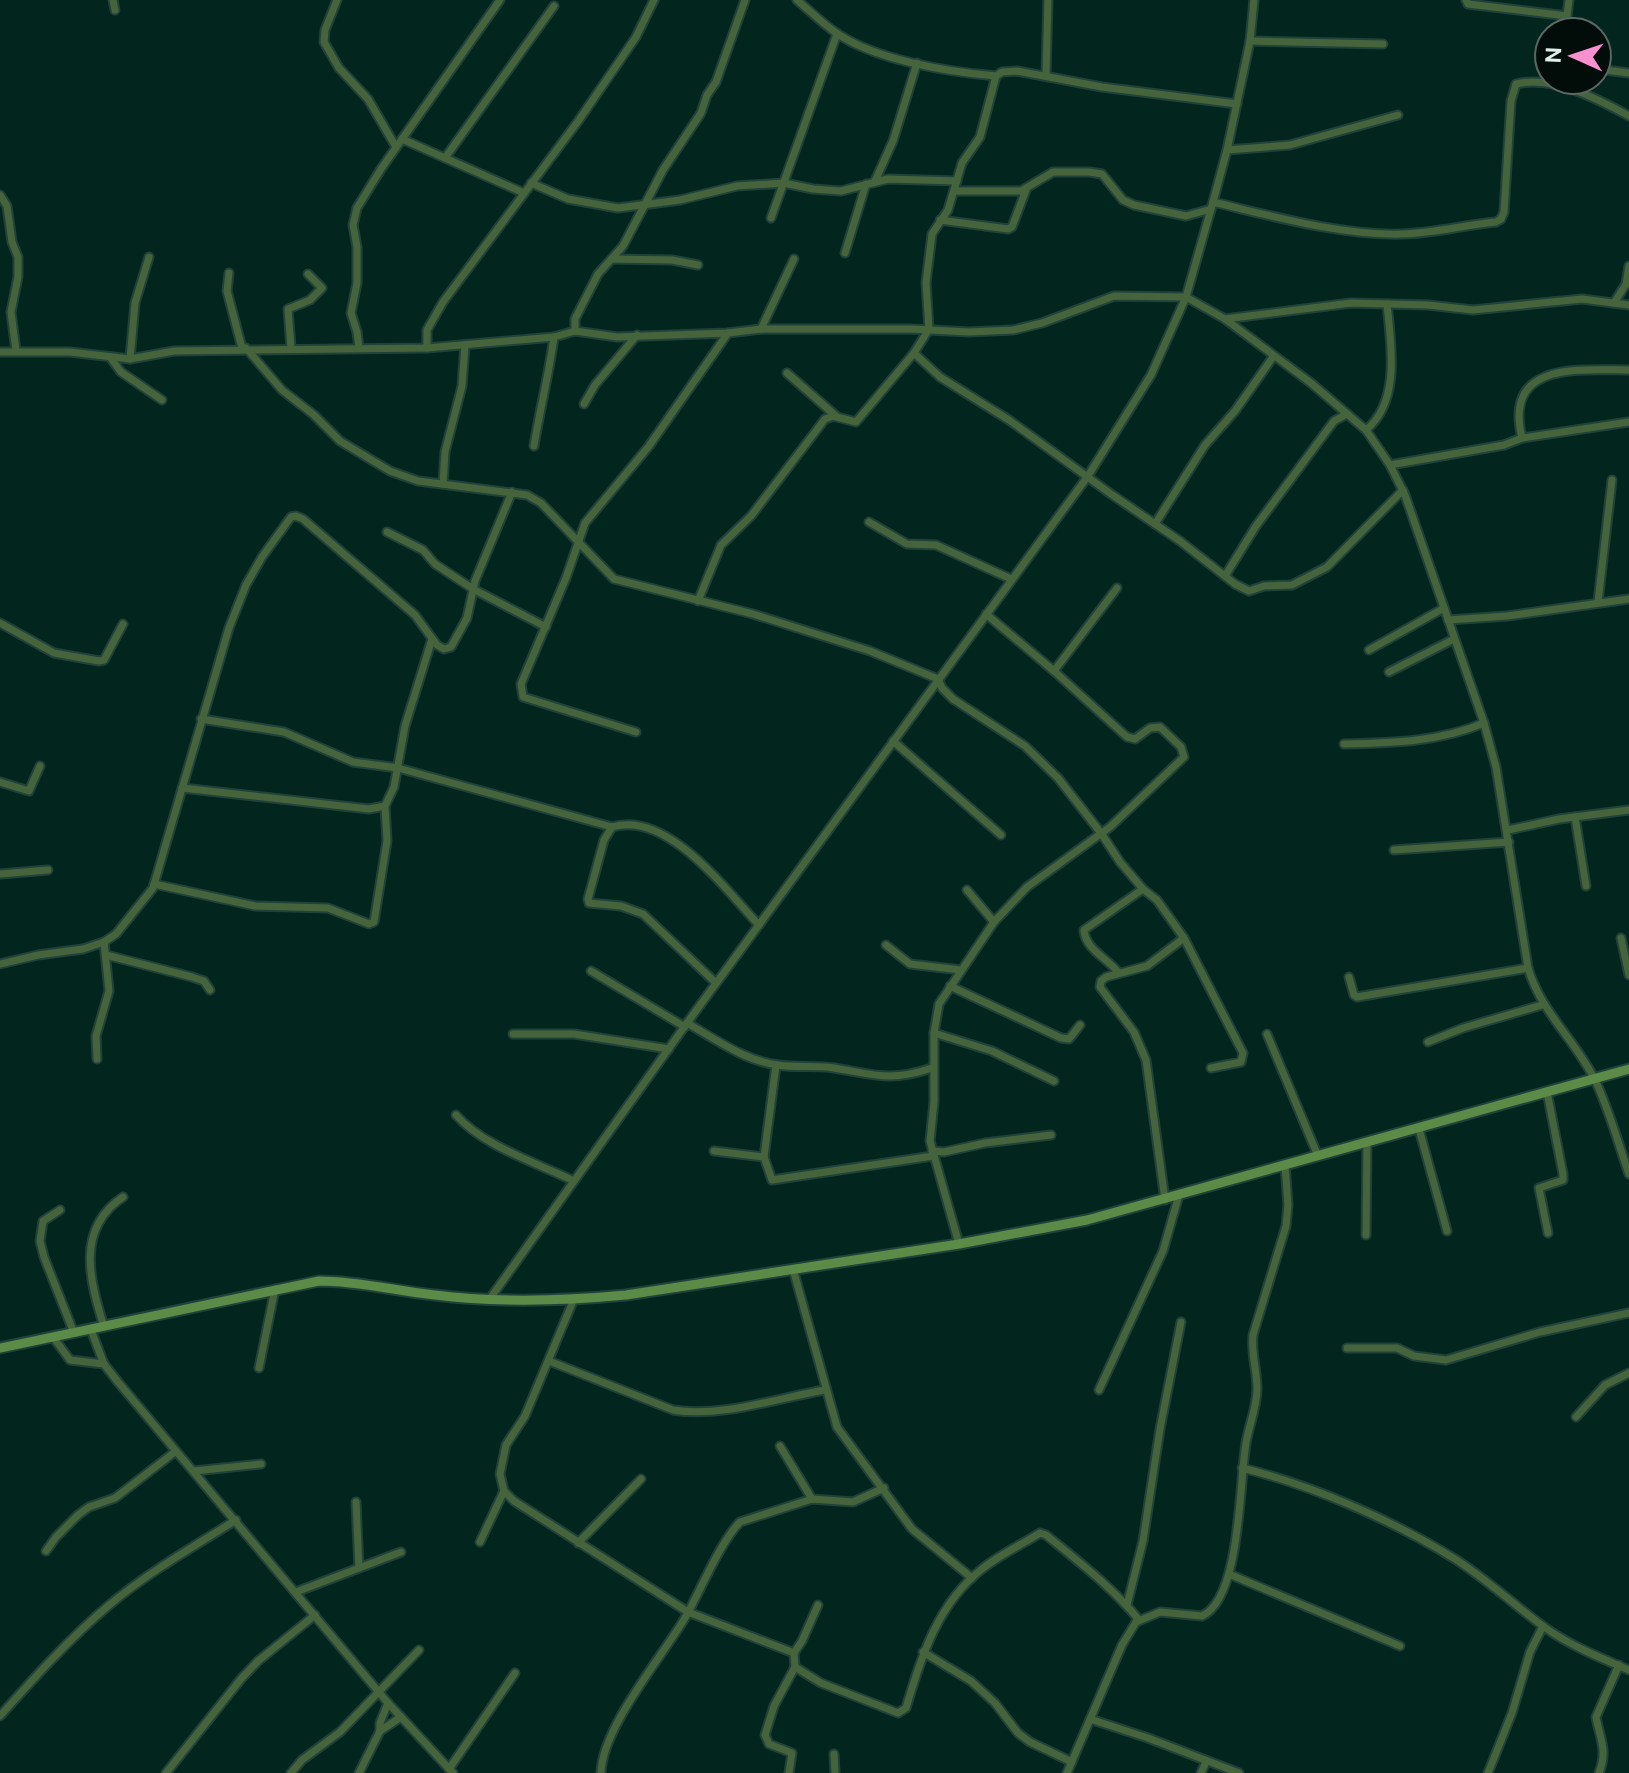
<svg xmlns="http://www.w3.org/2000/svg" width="1629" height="1773" font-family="'DM Sans',sans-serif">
<rect width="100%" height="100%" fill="#02261d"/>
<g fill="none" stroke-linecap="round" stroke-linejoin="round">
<defs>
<g id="street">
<polyline points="113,0 115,10"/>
<polyline points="337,0 325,30 324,42 339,68 368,99 396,147"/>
<path d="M797,0C810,11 822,23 835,32C874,60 949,72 996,76"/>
<polyline points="1466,0 1468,4 1567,16"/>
<polyline points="1565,32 1569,0"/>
<polyline points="1250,41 1383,44"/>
<polyline points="1597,69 1629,73"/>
<polyline points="1046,74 1048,0"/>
<polyline points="1237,104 1102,87 1017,71 1002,72 996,76 980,137 962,163 948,210 932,234 926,283 929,329 914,353 940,377 1009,420 1111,494 1180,541 1235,584 1249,591 1264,586 1292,585 1327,567 1403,490"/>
<polyline points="402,139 524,193"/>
<polyline points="1227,150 1290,145 1398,115"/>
<polyline points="445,158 554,6"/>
<polyline points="875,181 893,141 917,63"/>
<polyline points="531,183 568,199 618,208 680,200 737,186 784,183 813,189 841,191 888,179 957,181"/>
<polyline points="955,191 1021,191 1053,172 1089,172 1102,174 1123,200 1134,205 1186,216 1211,209"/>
<polyline points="0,195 7,206 12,242 18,257 18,277 11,312 16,351"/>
<path d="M1213,202C1272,216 1342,236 1403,234C1434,233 1465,225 1496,222L1501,219L1504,212L1511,101L1516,84C1553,75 1598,99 1629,116"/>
<polyline points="771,218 837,34"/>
<polyline points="940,220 1008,229 1012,227 1026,190"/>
<polyline points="845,253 866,184"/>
<polyline points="612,259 672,260 698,265"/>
<polyline points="229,273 227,291 242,348"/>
<polyline points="1614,303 1626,284 1629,266"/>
<polyline points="1225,319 1351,303 1428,305 1473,310 1582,299 1629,305"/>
<polyline points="761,329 794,259"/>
<polyline points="575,331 575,319 598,274 623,246 663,170 701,113 707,95 716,82 745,0"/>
<polyline points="246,348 282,390 314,415 340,441 390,471 418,481 527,495 541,503 614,579 753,614 870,651 938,679 942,688 953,699 1025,746 1058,778 1101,833 1120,862 1143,889 1157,900 1184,938 1243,1053 1241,1062 1211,1068"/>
<polyline points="291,348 288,309 310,300 322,288 308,274"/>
<polyline points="359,348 357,332 351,313 357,283 357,247 353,225 357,208 381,169 500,0"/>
<polyline points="427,348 427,330 443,302 579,120 636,37 654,0"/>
<path d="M0,352H70L130,359L174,351L427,348L554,337L575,331L617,337L728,333L761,329H911L969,332L1013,330L1042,323L1114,296L1186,297L1225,319L1311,383L1366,430L1390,465L1405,495L1484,723L1496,767L1528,968C1541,1012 1575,1040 1595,1080C1609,1109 1618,1143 1629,1174"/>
<polyline points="110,357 121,372 162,400"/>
<polyline points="130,359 135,303 149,257"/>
<polyline points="787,373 836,416"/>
<polyline points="584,404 595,385 637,335"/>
<path d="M1366,430C1401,401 1391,344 1387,304"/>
<path d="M1522,438C1503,361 1579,370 1629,370"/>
<path d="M534,446C540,409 549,374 554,337"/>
<polyline points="1390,465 1504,445 1522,438 1629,422"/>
<polyline points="443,484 445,452 462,386 465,345"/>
<polyline points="869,522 907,544 936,545 1011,579"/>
<polyline points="1155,524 1205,445 1235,411 1273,357"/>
<polyline points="387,532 423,550 435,564 473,589 546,627"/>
<polyline points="1225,576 1256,526 1334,421 1347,414"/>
<polyline points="698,601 721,545 751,516 825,419 833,416 856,422 914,353"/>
<polyline points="1598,602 1612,480"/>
<polyline points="1448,620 1507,616 1629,599"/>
<polyline points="0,623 54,653 99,661 104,660 123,624"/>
<polyline points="1369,650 1444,608"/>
<polyline points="1054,671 1117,588"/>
<polyline points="1389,672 1454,639"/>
<path d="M201,719L284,732L353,762L398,768L612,827C667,810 725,889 759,925"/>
<polyline points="636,732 523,697 521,684 566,578 585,523 649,446 728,333"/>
<polyline points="893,741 1001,835"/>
<path d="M1344,744C1391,743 1439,742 1484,723"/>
<polyline points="0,782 29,791 40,766"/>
<polyline points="182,788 369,809 385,806"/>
<polyline points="1575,817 1586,886"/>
<polyline points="612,827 604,840 588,899 589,903 621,906 643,914 716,983"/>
<polyline points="1508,830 1559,819 1629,810"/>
<polyline points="1394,850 1509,842"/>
<polyline points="0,874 48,870"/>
<polyline points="154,884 255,906 328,908 369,924 374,922 387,841 385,806 394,787 405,726 432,639"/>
<polyline points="967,890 994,922"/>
<polyline points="1621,938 1629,975"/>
<polyline points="886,945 910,964 961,970"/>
<polyline points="106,955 192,977 204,981 210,990"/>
<polyline points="0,964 38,955 83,949 104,942 116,934 153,888 229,628 246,585 262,557 291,517 296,516 303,519 415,615 437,645 444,649 451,647 467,618 475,581 512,492"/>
<polyline points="591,971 685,1027"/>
<path d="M1118,972C1107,958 1085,949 1084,930L1143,889"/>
<polyline points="1349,977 1354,995 1357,997 1528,968"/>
<polyline points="950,986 1061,1038 1069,1039 1080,1025"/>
<path d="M687,1023C715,1039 745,1061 778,1065C796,1068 816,1065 834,1068C876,1075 890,1082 932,1068"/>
<polyline points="934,1033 992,1051 1054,1081"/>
<polyline points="513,1034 574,1034 669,1049"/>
<polyline points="1267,1034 1318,1156"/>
<polyline points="1428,1042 1463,1028 1542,1005"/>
<polyline points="97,1059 96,1036 109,991 104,942"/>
<polyline points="776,1065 764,1157 772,1180 933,1156"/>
<polyline points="1547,1092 1563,1174 1563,1180 1539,1188 1548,1233"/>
<path d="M456,1115C483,1146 537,1163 574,1181"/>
<polyline points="1419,1129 1447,1231"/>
<polyline points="714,1151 764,1157"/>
<polyline points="932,1151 944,1152 985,1143 1051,1135"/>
<polyline points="1165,1200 1146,1060 1134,1032 1100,987 1101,981 1106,977 1147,966 1184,938"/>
<polyline points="60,1210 43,1221 40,1241 44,1257 74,1333"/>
<polyline points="1366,1235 1367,1142"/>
<polyline points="959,1244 930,1141 934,1102 934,1033 939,1004 994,922 1027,887 1110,827 1184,757 1181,747 1160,727 1150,728 1135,739 1127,737 1054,671 986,614"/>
<polyline points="793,1269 837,1427 912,1529 972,1578"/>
<polyline points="574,1299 525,1416 506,1445 500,1474 504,1491 514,1501 688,1612 794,1653"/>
<polyline points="489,1300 687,1023 1088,476 1151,375 1186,297 1213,202 1227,150 1250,41 1254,0"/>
<path d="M104,1327C90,1281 75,1229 123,1197"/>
<polyline points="91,1330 104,1364 118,1382 388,1703 453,1773"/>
<polyline points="53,1337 70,1360 104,1364"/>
<polyline points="1347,1348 1397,1348 1414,1356 1446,1360 1540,1332 1629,1313"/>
<path d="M549,1361L673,1410C720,1418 778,1398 825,1390"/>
<polyline points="259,1368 275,1289"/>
<polyline points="1099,1390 1163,1251 1179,1195"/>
<polyline points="1576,1417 1605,1385 1629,1373"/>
<polyline points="780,1446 812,1499"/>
<path d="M1242,1468C1312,1485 1394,1521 1455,1559C1488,1580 1516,1607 1547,1629C1573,1647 1601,1658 1629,1670"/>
<polyline points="194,1471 261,1464"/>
<polyline points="356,1502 359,1568"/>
<polyline points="480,1542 504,1491"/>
<polyline points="578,1543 641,1479"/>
<polyline points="46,1551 56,1537 78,1515 89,1507 115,1498 176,1451"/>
<polyline points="1229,1574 1400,1646"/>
<polyline points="296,1592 401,1552"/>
<path d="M818,1605L802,1641L794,1653L795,1667L821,1683L898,1713L906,1708C921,1657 938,1603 982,1569C999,1555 1021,1545 1040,1533L1046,1535C1078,1561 1113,1588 1139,1620"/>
<polyline points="1127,1605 1143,1541 1160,1429 1181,1322"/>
<polyline points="923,1652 971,1681 995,1703 1018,1733 1030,1742 1072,1762"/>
<path d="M0,1716C34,1678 69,1639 108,1606C147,1573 193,1547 236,1520"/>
<polyline points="1090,1719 1148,1738 1239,1773"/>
<polyline points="380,1731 401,1717"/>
<polyline points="834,1754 835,1773"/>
<polyline points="449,1769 515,1673"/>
<polyline points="166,1773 241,1679 258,1661 315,1615"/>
<polyline points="291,1773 302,1760 340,1732 419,1650"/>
<polyline points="359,1773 380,1731 380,1723 388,1703"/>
<path d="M601,1773C602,1728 661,1658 685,1618C701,1590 719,1544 740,1522L812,1499L853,1502L884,1488"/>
<polyline points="789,1773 792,1753 769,1744 765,1735 774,1706 795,1667"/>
<path d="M1067,1773L1122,1645L1136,1622L1160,1612L1202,1616C1241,1598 1239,1484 1246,1443C1249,1425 1257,1407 1257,1389C1257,1370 1251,1354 1253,1335L1286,1226L1288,1205L1285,1165"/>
<polyline points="1201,1773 1206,1762"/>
<polyline points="1488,1773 1512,1713 1530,1652 1543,1626"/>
<path d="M1599,1773C1608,1750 1600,1739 1596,1717L1619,1665"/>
</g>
<path id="secondary" d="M0,1348L319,1281C359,1281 396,1291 435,1295C498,1303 562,1301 626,1295L959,1244L1087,1220L1629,1069"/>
</defs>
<use href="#street" stroke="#21423a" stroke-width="11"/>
<use href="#secondary" stroke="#21423a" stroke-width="13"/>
<use href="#street" stroke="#46643b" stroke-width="7"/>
<use href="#secondary" stroke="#5b8b47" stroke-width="9"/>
</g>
<g transform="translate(1573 56) rotate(273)"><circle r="38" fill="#020c08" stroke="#5a6762" stroke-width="2"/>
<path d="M0-6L14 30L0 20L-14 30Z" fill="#f790ce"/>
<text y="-12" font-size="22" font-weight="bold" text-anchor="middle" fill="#ddf0e9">N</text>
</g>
</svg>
